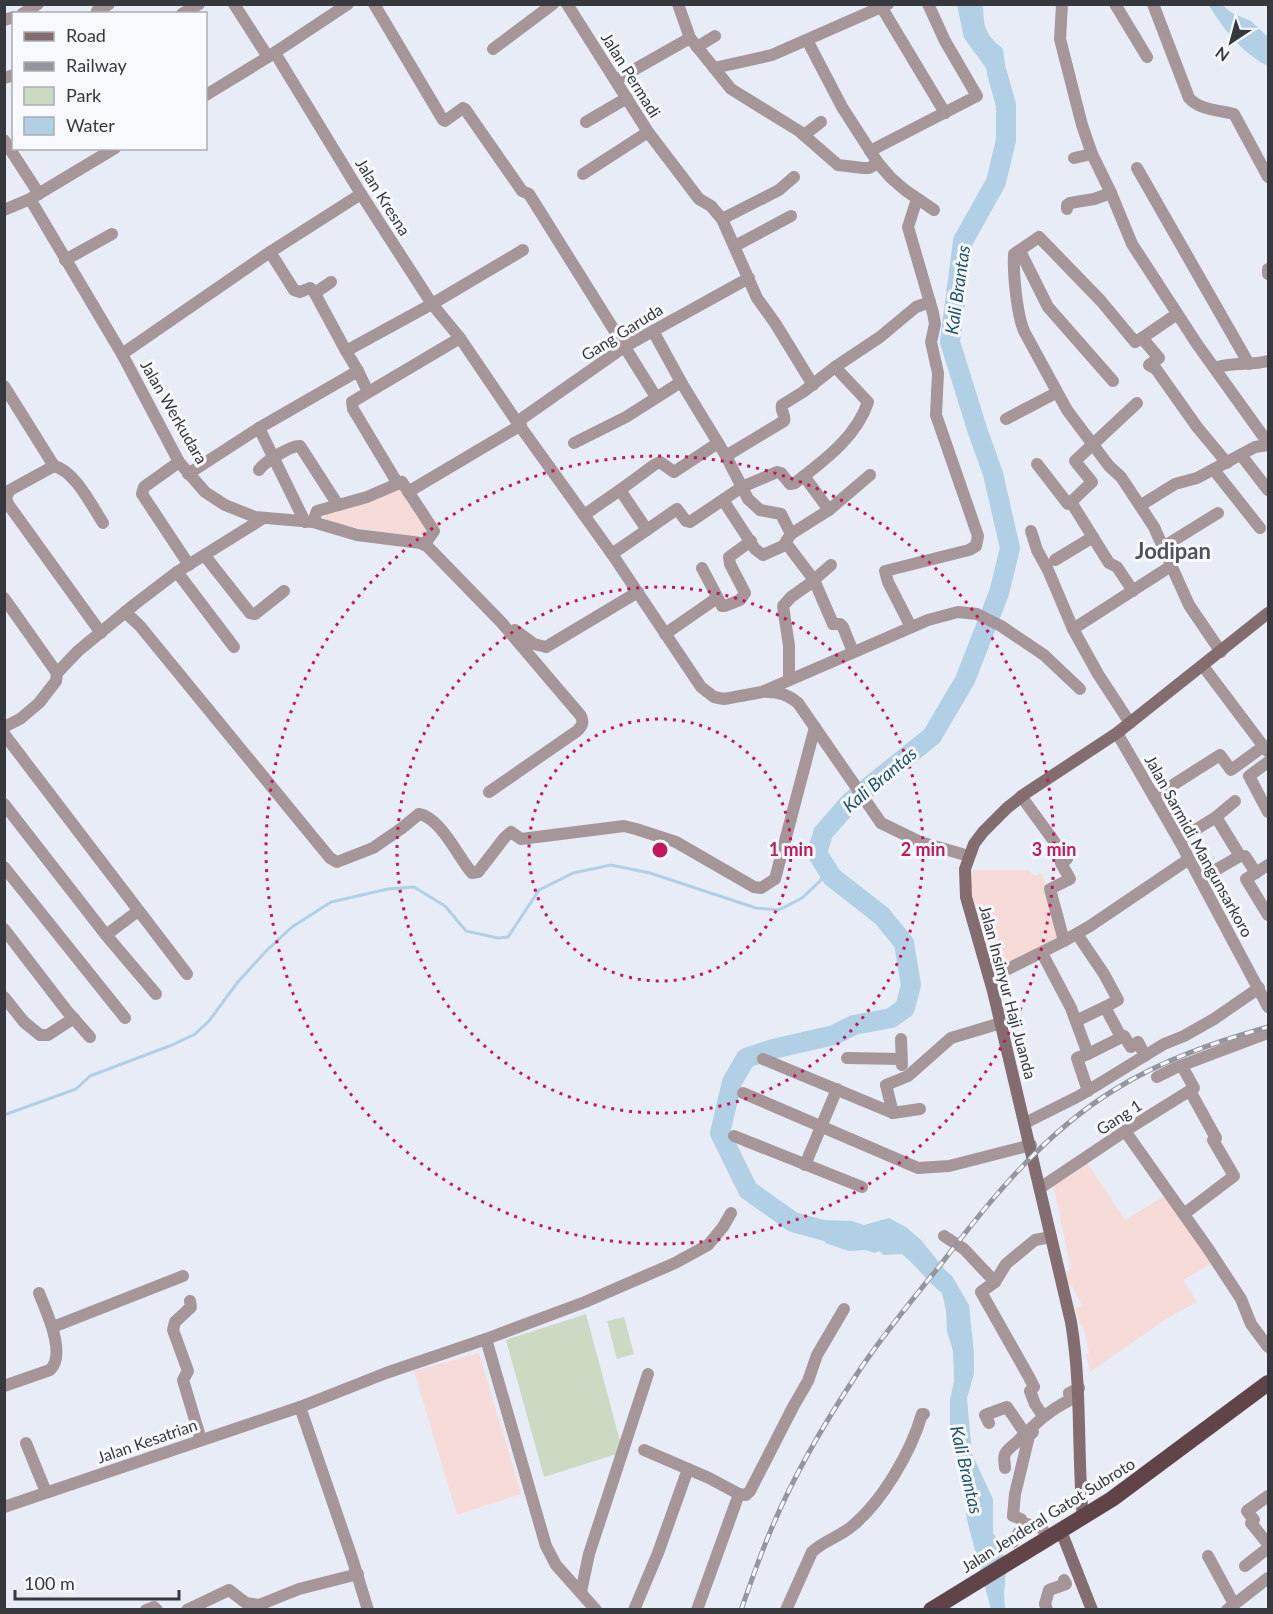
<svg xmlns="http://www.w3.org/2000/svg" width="1273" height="1614" font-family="Lato,sans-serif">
<rect width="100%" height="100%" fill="#e8ecf7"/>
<g fill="#f6dbd8">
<polygon points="402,485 431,528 418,538 340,525 325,519 325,511"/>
<polygon points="973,870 1029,870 1034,876 1042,873 1062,940 993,970 970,888"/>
<polygon points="1086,1161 1125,1220 1166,1195 1212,1263 1183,1280 1197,1302 1169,1317 1090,1372 1086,1355 1089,1353 1083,1326 1081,1326 1075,1309 1082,1306 1072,1286 1067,1287 1064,1273 1071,1270 1053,1184"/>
<polygon points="479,1353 521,1494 457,1515 414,1371"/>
</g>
<g fill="#ccdac4">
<polygon points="586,1314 623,1452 544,1477 506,1340"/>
<polygon points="624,1317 634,1354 617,1359 607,1321"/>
</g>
<g fill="#b1d0e5">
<path d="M957,5H983C984,28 984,33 1003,49L1009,96L998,100L986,68L964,38Z"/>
<path d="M1209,5H1222L1232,13L1251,21L1268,37V66C1242,53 1223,29 1209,5Z"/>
<path d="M889,1218L906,1227L921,1240L945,1270L952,1276L969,1305L974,1354V1374L967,1398L972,1454L993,1499V1533L1001,1545L1006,1571L1004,1593L1005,1609H991L968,1524L966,1513L969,1501L950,1435V1400L954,1381L953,1351L947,1331L946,1311L942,1293C927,1282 917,1266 902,1254L884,1255L879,1251L875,1253L866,1250L849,1251L825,1243L824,1220L852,1221L864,1225Z"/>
</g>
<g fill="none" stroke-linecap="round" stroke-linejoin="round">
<polyline stroke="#b1d0e5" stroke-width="3" points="4,1115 76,1089 90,1076 172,1045 195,1034 209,1021 237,983 267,950 292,927 331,902 388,889 414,887 445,906 466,931 498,938 508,937 539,890 573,873 611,865 650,873 756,908 779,910 802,898 820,881 827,869"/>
<polyline stroke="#b1d0e5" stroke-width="20" points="848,1237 793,1222 748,1190 720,1133 732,1082 746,1058 773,1049 834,1035 854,1025 891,1018 905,1008 911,985 904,943 882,916 832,877 817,853 823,833 850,802 932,736 965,680 999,593 1010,548 993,474 977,429 950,342 963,241 996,182 1006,140 1006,105 997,73"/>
<g stroke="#a69699" stroke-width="12">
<polyline points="234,4 268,57"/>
<polyline points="374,4 443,120 445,121 463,108 465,109 522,191 529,194 656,397"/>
<polyline points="567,4 648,132 699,199 711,206 722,219 757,298 775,323 813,385"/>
<polyline points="678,4 690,38 731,89 799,131 838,165 863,168 869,168 878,163"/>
<polyline points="1062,4 1060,39 1082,125 1092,154 1111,193 1132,244 1197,344 1268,443"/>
<polyline points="1115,4 1147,57"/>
<path d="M1153,4L1189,98C1199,110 1220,110 1234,114L1268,177"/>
<polyline points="882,8 945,113"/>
<polyline points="97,11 109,4"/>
<polyline points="22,14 38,4"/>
<polyline points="182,14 199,4"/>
<polyline points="4,20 14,17"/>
<polyline points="807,40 842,107 878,163 891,178 905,190 934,210"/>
<polyline points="697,47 715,36"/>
<polyline points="493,49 553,4"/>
<polyline points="275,53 361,194 432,304 460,338 517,422 612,554 701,687 714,697 724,699 762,692 928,620 958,612 977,614 1001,626 1044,655 1080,689"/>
<polyline points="714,68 772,55 888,4"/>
<polyline points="4,78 14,75"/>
<polyline points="616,80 690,38"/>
<polyline points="586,122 627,98"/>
<polyline points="804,135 821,122"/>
<polyline points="4,140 39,194"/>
<polyline points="870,151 977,96 945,41 928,4"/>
<polyline points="1074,158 1092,154"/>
<polyline points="1137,168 1249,364"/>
<polyline points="583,174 648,132"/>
<path d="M30,199L122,354L179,462L205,492L225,505L255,517L313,522L357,535L421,543L427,546L501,622L581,716C584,723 582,726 577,731L489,792"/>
<polyline points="1067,209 1067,205 1070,203 1094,199 1111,193"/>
<polyline points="722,219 779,190 794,177"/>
<polyline points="735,246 791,216"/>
<polyline points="1020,251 1048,307 1113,381"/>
<polyline points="270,252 294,290 300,292 310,288 313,290 346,351"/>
<polyline points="65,260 112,234"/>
<polyline points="1268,269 1268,274"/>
<polyline points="315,293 331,282"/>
<polyline points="653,331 681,382"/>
<polyline points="1142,338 1177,314"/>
<polyline points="122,354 270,252 361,194"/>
<path d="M1215,368C1233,361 1250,366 1268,361"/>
<polyline points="358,371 368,392"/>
<polyline points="4,386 54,466"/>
<polyline points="1006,419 1056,393"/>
<polyline points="517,422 624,347 749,278"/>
<polyline points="259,428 305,522"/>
<polyline points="574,443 626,417 681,382 726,456 748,499 760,510 781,514 791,534 783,546 763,555 755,549 723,500"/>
<polyline points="1241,455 1268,490"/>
<path d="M726,456L784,421C786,415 780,411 782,405L803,392L835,367L880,337L916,307L930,302"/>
<polyline points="179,462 144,487 142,494 189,565"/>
<polyline points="1037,464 1068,504 1071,502 1109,563 1117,567 1133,591"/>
<path d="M259,470C263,463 291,445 300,446L338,505"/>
<polyline points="1214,470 1260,528"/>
<polyline points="188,474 259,428 358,371 346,351 432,304 523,250"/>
<polyline points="804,476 829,510"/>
<polyline points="398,484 353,409 352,402 460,338"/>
<polyline points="620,490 654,465 660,462 674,472 718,443"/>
<polyline points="408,492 521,425"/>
<polyline points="1071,502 1092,482 1075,461 1137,403"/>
<polyline points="1141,505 1175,484 1197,478 1255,447 1268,445"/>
<polyline points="584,515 620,490 647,530"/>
<polyline points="313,522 317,511 367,497 402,482 434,531 424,545"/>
<polyline points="1031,531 1037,550 1048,570 1073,629"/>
<polyline points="791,534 829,510 870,475"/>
<polyline points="786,543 814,580 833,624 840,624 843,627 853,652"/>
<polyline points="1163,547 1218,513"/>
<path d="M612,554L677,509L686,521L690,522L742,487L777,472L781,473L790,484L795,483C823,461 856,438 868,402L835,367"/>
<polyline points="205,556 250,613 255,614 284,591"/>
<polyline points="1055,560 1093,537"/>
<polyline points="702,568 722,606 725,606 740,600 745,593 730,564 729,557 751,541"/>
<polyline points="177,572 234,647"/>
<polyline points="4,598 57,673"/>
<path d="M125,612L140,626L330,858L337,862L373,848L402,828L419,814C441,818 458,857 472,873L478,872L505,837L511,832L521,839L624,826L636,829L676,842L754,887L761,888L775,879L815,727"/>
<polyline points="911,627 888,582 885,571 969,550 976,546 978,536 936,415 938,373 931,342 935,324 933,313 908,227 917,199"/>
<polyline points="515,630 534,644 546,647 638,592"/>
<path d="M101,633L8,504L6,497L10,490L54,466C74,470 92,506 103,523"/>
<polyline points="665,634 717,598"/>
<path d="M1221,652L1189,605L1154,527L1121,477L1109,466L1067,410L1025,333C1017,318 1013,273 1014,254L1039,237L1101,301L1135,342L1142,338L1159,358L1149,365L1156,369L1197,427L1227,463"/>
<polyline points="1203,666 1267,751"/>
<polyline points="789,680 789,646 783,606 791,597 808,585 831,565"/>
<path d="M767,692C780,692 788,695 798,703L881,823L920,842L969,856"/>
<polyline points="1130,723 1098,674 1073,629 1171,566"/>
<polyline points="4,727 20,719 39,703 56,681 57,673 78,651 135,604 177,572 262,519"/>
<polyline points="4,734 187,974"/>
<polyline points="1268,762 1249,776 1268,812"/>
<polyline points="1021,796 1067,859 1061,863 1070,879 1050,889 1064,941"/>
<polyline points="1154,797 1220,755 1231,770 1264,746"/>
<polyline points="4,804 106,935 156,994"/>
<polyline points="1216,817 1235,801"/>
<polyline points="1179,840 1216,817 1240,856 1245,856 1256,873"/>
<polyline points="1268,865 1246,879 1268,915"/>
<polyline points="4,867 125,1018"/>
<polyline points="1200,879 1240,856"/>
<polyline points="4,929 67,1011 90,1037"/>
<polyline points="1077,934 1104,974 1118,1000 1105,1007"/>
<polyline points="106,935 138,911"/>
<polyline points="1042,953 1071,1008 1088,1054 1077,1058 1088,1091"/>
<polyline points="990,978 1064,941 1090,926 1189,859"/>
<polyline points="4,997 24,1022 40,1035 48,1035 74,1018"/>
<polyline points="1076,1021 1105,1007 1121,1037"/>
<polyline points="901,1039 902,1065"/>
<polyline points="1088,1054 1124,1036 1131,1047 1138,1042 1145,1056"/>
<polyline points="847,1058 901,1059"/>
<polyline points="763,1059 893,1113 920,1109"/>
<polyline points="1157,1077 1175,1068 1268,1033"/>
<polyline points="743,1093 918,1168 949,1166 1031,1145"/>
<polyline points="893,1113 886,1085 908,1076 951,1038 1001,1023"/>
<polyline points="1025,1123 1079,1096 1164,1044 1184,1036 1214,1019 1259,988"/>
<polyline points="1125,1131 1209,1250 1241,1299 1251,1324 1268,1347"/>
<polyline points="734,1136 862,1187"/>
<polyline points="805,1165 837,1089"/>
<polyline points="1040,1188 1125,1131 1194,1088 1182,1066"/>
<polyline points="1184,1214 1234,1176 1213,1140 1216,1138 1190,1091"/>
<polyline points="944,1236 964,1249 995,1282"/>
<polyline points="190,1301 191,1307 175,1322 173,1330 188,1371 183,1380 201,1440"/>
<polyline points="53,1327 183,1276"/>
<polyline points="486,1339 546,1546 556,1565 596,1610"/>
<path d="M4,1386L50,1370C67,1354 46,1311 39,1293"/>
<polyline points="300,1407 386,1373 486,1339 585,1302 675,1263 708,1245 723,1227 731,1213"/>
<polyline points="1043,1416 1035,1404 1030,1391 1034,1387 1029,1377 981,1292 995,1282 1006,1264 1035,1240 1051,1237"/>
<polyline points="989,1423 985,1415 1007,1407 1024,1432"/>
<polyline points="26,1443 46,1492"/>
<polyline points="644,1450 709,1478 739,1494"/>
<path d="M1005,1468C1005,1464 1003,1459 1005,1454C1007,1449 1014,1445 1018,1441C1034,1425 1049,1410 1070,1400L1069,1393L1079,1388"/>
<polyline points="1268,1496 1247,1511 1254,1520 1251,1523 1268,1544"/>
<polyline points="1021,1519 1013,1516 1015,1494 1029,1436 1033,1432"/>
<polyline points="1027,1524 1042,1528 1048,1539"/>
<polyline points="1013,1542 1024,1524"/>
<polyline points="1208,1556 1234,1604"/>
<polyline points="1245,1566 1268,1548"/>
<polyline points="581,1592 589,1554 648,1374"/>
<polyline points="146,1610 154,1607 157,1610"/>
<polyline points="187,1610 229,1590 246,1603 259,1605 299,1589 358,1574"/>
<polyline points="634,1610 658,1553 688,1469"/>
<polyline points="697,1610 739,1494 746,1495 750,1491 793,1407 808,1381 817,1355 844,1309"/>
<path d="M786,1610L812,1552C823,1541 839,1537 851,1527C882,1502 911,1452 922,1414H924"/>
<polyline points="1047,1610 1045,1604 1049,1590 1066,1584 1064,1580"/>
<polyline points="1227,1610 1268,1578"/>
</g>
<g stroke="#a69699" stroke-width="12">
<polyline points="206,95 268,57 348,4"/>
<polyline points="4,210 30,199 115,148"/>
<polyline points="1117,733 1179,840 1268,1007"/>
<polyline points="4,1507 300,1407 352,1558 368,1610"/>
</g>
<g stroke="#846d71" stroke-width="12">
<path d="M1083,1519C1077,1453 1082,1387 1071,1322L993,991L966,897L965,869L974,844L983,832L1007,808L1026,793L1117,733L1268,613"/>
<polyline points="1061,1531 1092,1610"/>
</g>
<polyline stroke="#60444a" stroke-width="16" points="931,1610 1112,1499 1268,1383"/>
<defs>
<path id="rail" d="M741,1610C750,1585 758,1561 768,1537C791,1480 823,1425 857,1374C883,1334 915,1297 945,1259C993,1196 1046,1132 1114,1090C1162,1060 1215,1042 1268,1027"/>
</defs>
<use href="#rail" stroke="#93969e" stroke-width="5"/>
<use href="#rail" stroke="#f8f9fe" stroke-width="3" stroke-dasharray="9" stroke-linecap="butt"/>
</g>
<g fill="none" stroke="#c2185b" stroke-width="3" stroke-dasharray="3 6">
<circle cx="660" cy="850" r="131"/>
<circle cx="660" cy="850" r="263"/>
<circle cx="660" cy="850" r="394"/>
</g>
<g text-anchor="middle" stroke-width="6" stroke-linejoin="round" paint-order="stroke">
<g font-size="16" fill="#37383d" stroke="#f8f9fe">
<text transform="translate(631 75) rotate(58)" y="6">Jalan Permadi</text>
<text transform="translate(383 197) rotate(58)" y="6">Jalan Kresna</text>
<text transform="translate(622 332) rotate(-32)" y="6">Gang Garuda</text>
<text transform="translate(174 412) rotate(60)" y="6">Jalan Werkudara</text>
<text transform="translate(1199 846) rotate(61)" y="6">Jalan Sarmidi Mangunsarkoro</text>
<text transform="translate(1008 992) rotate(75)" y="6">Jalan Insinyur Haji Juanda</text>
<text transform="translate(1119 1117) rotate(-33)" y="6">Gang 1</text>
<text transform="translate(147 1441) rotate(-19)" y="6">Jalan Kesatrian</text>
<text transform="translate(1048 1515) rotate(-32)" y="6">Jalan Jenderal Gatot Subroto</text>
</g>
<g font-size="18" font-style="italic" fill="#215574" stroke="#f8f9fe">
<text transform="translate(958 290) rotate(-82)" y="6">Kali Brantas</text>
<text transform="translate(880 780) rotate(-40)" y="6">Kali Brantas</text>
<text transform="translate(966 1470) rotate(77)" y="6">Kali Brantas</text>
</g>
<g font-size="22" font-weight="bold" fill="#4f525b" stroke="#f8f9fe">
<text x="1173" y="559">Jodipan</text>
</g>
</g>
<circle cx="660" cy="850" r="9" fill="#c2185b" stroke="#f8f9fe" stroke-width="3"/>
<g font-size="18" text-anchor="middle" font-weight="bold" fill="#c2185b" stroke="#f8f9fe" stroke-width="6" stroke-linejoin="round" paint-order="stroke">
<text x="791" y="856">1 min</text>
<text x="923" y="856">2 min</text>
<text x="1054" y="856">3 min</text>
</g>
<rect width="1273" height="1614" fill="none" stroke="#37383d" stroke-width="12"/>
<rect x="12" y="12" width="195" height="138" fill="#f8f9fe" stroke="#abacb1" stroke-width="1.5"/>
<rect x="24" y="32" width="30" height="9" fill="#846d71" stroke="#abacb1" stroke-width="1.5"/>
<text x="66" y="42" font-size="18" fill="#37383d">Road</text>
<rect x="24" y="62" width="30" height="9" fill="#93969e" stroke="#abacb1" stroke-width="1.5"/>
<text x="66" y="72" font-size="18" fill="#37383d">Railway</text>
<rect x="24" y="87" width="30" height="18" fill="#ccdac4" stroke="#abacb1" stroke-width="1.5"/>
<text x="66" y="102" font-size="18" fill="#37383d">Park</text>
<rect x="24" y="117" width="30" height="18" fill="#b1d0e5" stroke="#abacb1" stroke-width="1.5"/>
<text x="66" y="132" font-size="18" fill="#37383d">Water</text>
<g transform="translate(1231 42) rotate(216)" stroke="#f8f9fe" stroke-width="4.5" paint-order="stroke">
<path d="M0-4.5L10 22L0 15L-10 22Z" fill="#37383d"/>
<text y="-9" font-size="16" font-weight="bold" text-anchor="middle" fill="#37383d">N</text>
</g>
<path d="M15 1590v9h164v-9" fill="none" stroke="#37383d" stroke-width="3"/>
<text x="24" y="1590" font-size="18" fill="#37383d" stroke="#f8f9fe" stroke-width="4.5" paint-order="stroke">100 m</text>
</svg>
